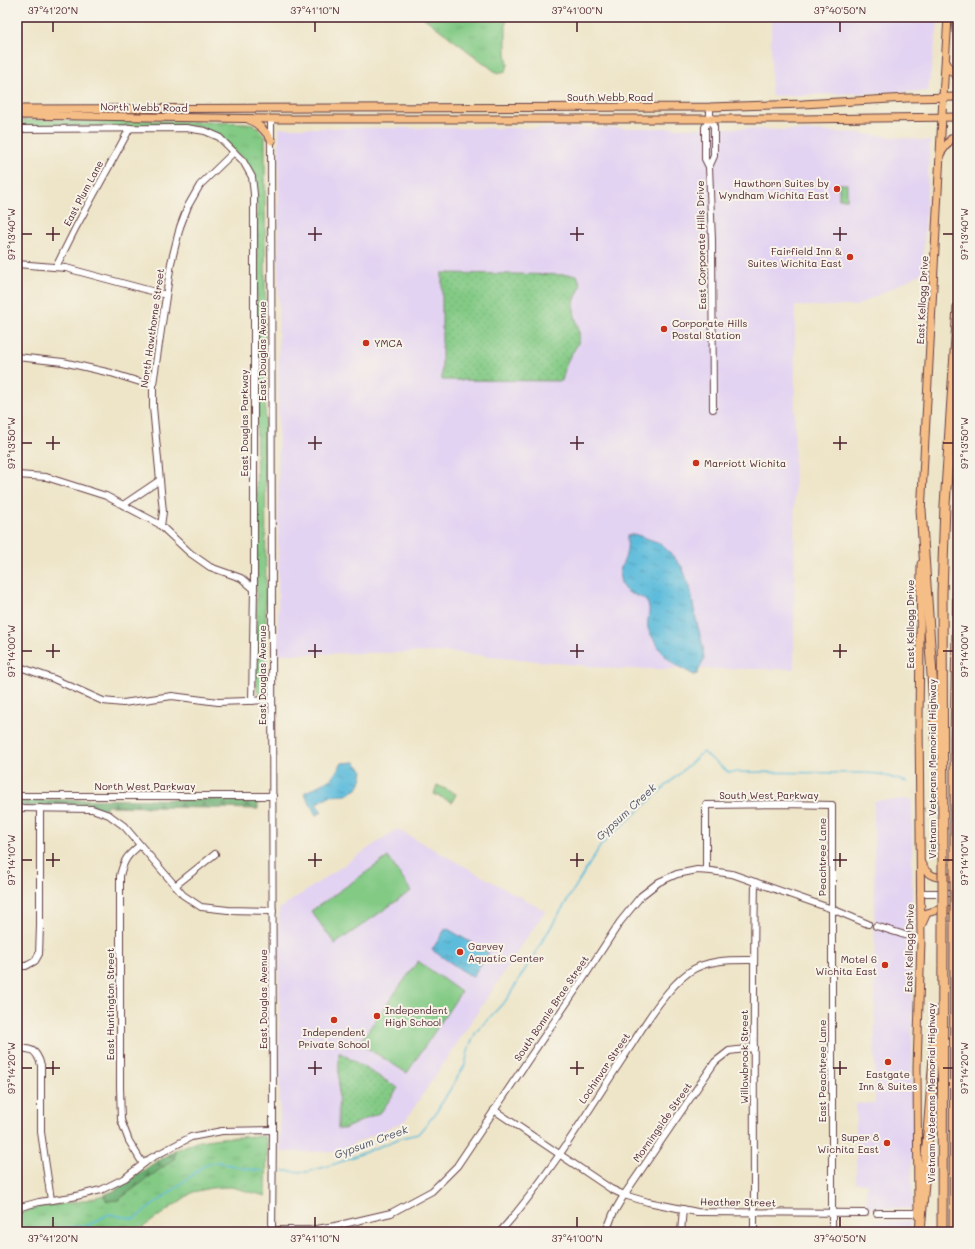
<svg xmlns="http://www.w3.org/2000/svg" width="975" height="1249" font-family="Mali,sans-serif">
<defs>
<pattern id="grass-tufts" width="24" height="20" patternUnits="userSpaceOnUse"><rect width="24" height="20" fill="#83ca85"/><path d="M3 7l-1-3M5 7V3M7 7l1-3M15 17l-1-3M17 17v-4M19 17l1-3" fill="none" stroke="#73ad73"/></pattern>
<pattern id="forest-firs" width="22" height="20" patternUnits="userSpaceOnUse"><rect width="22" height="20" fill="#6aae72"/><path d="M5 1l3.5 6h-7zM16 11l3.5 6h-7z" fill="#598d5e"/></pattern>
<pattern id="park-dots" width="8" height="8" patternUnits="userSpaceOnUse"><rect width="8" height="8" fill="#83ca85"/><path d="M2 2h.1M6 6h.1" fill="none" stroke="#73ad73" stroke-width="1.8" stroke-linecap="round"/></pattern>
<pattern id="water-ripples" width="26" height="14" patternUnits="userSpaceOnUse"><rect width="26" height="14" fill="#5dbcdb"/><path d="M2 4q2-2 4 0t4 0M15 11q2-2 4 0t4 0" fill="none" stroke="#4f98b2"/></pattern>
</defs>
<rect width="100%" height="100%" fill="#f7f3e8"/>
<filter id="ink" filterUnits="userSpaceOnUse"><feTurbulence type="fractalNoise" baseFrequency=".025" numOctaves="2"/><feDisplacementMap in="SourceGraphic" scale="8" xChannelSelector="R" yChannelSelector="G"/><feConvolveMatrix kernelMatrix="1 2 1 2 8 2 1 2 1" color-interpolation-filters="sRGB"/></filter>
<filter id="wash" filterUnits="userSpaceOnUse"><feTurbulence type="fractalNoise" baseFrequency=".012" numOctaves="4" result="noise"/><feDisplacementMap in="SourceGraphic" scale="16" xChannelSelector="R" yChannelSelector="G"/><feGaussianBlur stdDeviation="0.9" result="paint"/><feColorMatrix in="noise" values="0 0 0 0 0 0 0 0 0 0 0 0 0 0 0 0 0 1.4 0 .05"/><feComposite in="paint" operator="in"/></filter>
<g filter="url(#wash)">
<rect width="100%" height="100%" fill="#eee5c8"/>
<g fill="#e3d3f2">
<polygon points="771,17 939,17 928,91 771,96"/>
<polygon points="279,128 732,128 856,133 930,141 922,273 856,306 795,306 794,669 618,669 450,652 278,654"/>
<polygon points="912,799 912,1209 866,1207 867,1183 856,1183 856,1104 875,1103 874,801"/>
<polygon points="397,829 545,911 405,1121 335,1152 280,1152 279,909"/>
<polygon points="875,1221 909,1221 910,1232 875,1232"/>
</g>
<g fill="url(#grass-tufts)" stroke="#667458">
<polygon points="423,17 506,17 506,53 508,65 506,71 497,73"/>
<polygon points="17,120 138,120 246,123 254,124 265,136 266,691 264,695 261,695 258,694 256,685 257,203 244,159 204,128 193,126 17,127"/>
<polygon points="258,1136 265,1137 267,1142 266,1196 231,1187 211,1188 193,1192 139,1230 133,1232 17,1232 17,1214 39,1207 83,1201 103,1195 107,1201 118,1200 174,1159 175,1150 199,1141 220,1138"/>
</g>
<g fill="url(#forest-firs)" stroke="#5a664e">
<polygon points="258,799 258,809 106,806 106,811 98,808 17,806 17,800"/>
<polygon points="175,1150 174,1159 118,1200 107,1201 103,1195 114,1191 154,1163"/>
</g>
<g fill="url(#park-dots)" stroke="#667458">
<path d="M442,273L577,275L581,286C579,291 575,297 574,303C572,316 581,328 579,340C577,348 571,353 568,360C565,367 564,374 562,381L442,380Z"/>
<polygon points="339,1052 398,1088 381,1112 344,1129 338,1129"/>
</g>
<g fill="#83ca85" stroke="#667458">
<rect x="839" y="184" width="8" height="15"/>
<polygon points="437,785 456,794 452,802 434,794"/>
<polygon points="388,857 411,891 335,944 311,911"/>
<polygon points="418,961 461,992 407,1073 359,1043"/>
</g>
<g fill="url(#water-ripples)" stroke="#546e83">
<path d="M634,534L660,543L672,555L682,567L690,587L695,615L703,647L704,659L697,674L694,675C673,663 668,663 655,641C653,637 649,633 648,628C646,619 653,609 646,601C638,592 623,598 620,578C618,569 624,563 626,555C628,549 627,542 627,536Z"/>
<polygon points="355,762 363,771 361,781 357,789 346,795 329,796 316,804 322,812 316,815 304,793 331,779 342,763"/>
<polygon points="446,928 489,953 472,977 432,950"/>
</g>
<g fill="none" stroke-linecap="round" stroke-linejoin="round">
<g stroke="#5dbcdb" stroke-width="1.5">
<polyline points="284,1171 307,1172 338,1163 401,1138 418,1134 435,1114 465,1065 469,1047 476,1032 507,999 601,845 703,752 728,772 865,773 879,774 907,782"/>
<polyline points="46,1232 57,1229 89,1225 109,1214 134,1219 168,1194 206,1164 218,1162 246,1169 262,1171"/>
</g>
</g>
</g>
<g filter="url(#ink)">
<g fill="none" stroke-linecap="round" stroke-linejoin="round">
<defs>
<g id="minor">
<polyline points="710,107 710,119 714,127 714,156 709,167 712,240 713,409"/>
<polyline points="271,119 273,1130 272,1232"/>
<polyline points="17,129 186,128 205,131 219,137 243,161 252,177 254,194 254,589 252,701"/>
<polyline points="709,167 705,159 705,127 710,119"/>
<polyline points="17,264 66,268 166,295"/>
<polyline points="56,267 76,227 130,128"/>
<polyline points="17,357 63,362 111,373 153,386"/>
<polyline points="17,475 46,477 106,496 159,524 190,553 210,567 241,578 254,589"/>
<polyline points="123,505 160,480"/>
<polyline points="161,526 163,512 153,407 153,384 171,263 180,227 188,206 200,185 234,152"/>
<polyline points="17,666 54,679 103,701 123,703 172,696 218,702 272,700"/>
<polyline points="17,796 273,796"/>
<polyline points="17,808 92,809 109,815 124,826 183,895 201,907 228,910 273,911"/>
<path d="M140,845C127,856 124,859 120,876V1087L121,1120L129,1141L143,1164"/>
<polyline points="706,870 706,805 783,804 832,805 832,1232"/>
<polyline points="175,886 215,854"/>
<polyline points="920,893 958,893"/>
<polyline points="876,926 921,940"/>
<polyline points="17,966 26,966 35,961 39,954 40,926 40,808"/>
<path d="M17,1048C32,1049 36,1049 41,1065V1132L51,1200"/>
<polyline points="494,1110 611,1189 624,1195 648,1202 697,1212 865,1213"/>
<polyline points="17,1208 39,1202 72,1197 101,1190 125,1178 151,1158 191,1137 222,1131 273,1130"/>
<polyline points="877,1213 918,1213"/>
<polyline points="272,1230 310,1230 335,1226 391,1213 432,1191 457,1166 528,1060 579,985 620,922 641,896 659,882 677,874 697,870 711,871 732,874 832,909 868,924"/>
<path d="M500,1232C547,1179 584,1117 623,1058C641,1031 663,991 689,972C707,959 732,960 754,960"/>
<polyline points="606,1232 613,1214 624,1195 715,1062 729,1051 754,1048"/>
<polyline points="681,1232 683,1209"/>
<path d="M754,1232C754,1115 753,999 755,882"/>
</g>
<g id="major">
<polyline points="946,62 951,71 958,77"/>
<polyline points="17,109 710,107 803,104 907,98 958,97"/>
<polyline points="17,115 271,119 799,119 958,117"/>
<path d="M248,119C259,124 266,131 272,141"/>
<polyline points="940,154 951,139 958,136"/>
<polyline points="921,514 943,97 948,17"/>
<path d="M921,863C929,881 942,877 958,877"/>
<polyline points="922,924 927,913 941,909 958,910"/>
<polyline points="918,1216 917,1068 921,940 919,719 921,564"/>
</g>
<g id="highway">
<polyline points="921,509 937,751"/>
<polyline points="943,863 942,594 945,505 958,307"/>
<polyline points="955,863 955,739 958,584"/>
<polyline points="920,1232 937,1020"/>
<polyline points="942,1232 943,922"/>
<polyline points="954,1232 955,922"/>
</g>
</defs>
<use href="#minor" stroke="#633d43" stroke-width="8"/>
<use href="#major" stroke="#633d43" stroke-width="9"/>
<use href="#highway" stroke="#633d43" stroke-width="11"/>
<use href="#minor" stroke="#fff" stroke-width="6"/>
<use href="#major" stroke="#f6be87" stroke-width="7"/>
<use href="#highway" stroke="#f6be87" stroke-width="9"/>
<defs>
<g id="highway-bridge">
<polyline points="943,922 943,863"/>
<polyline points="955,922 955,863"/>
</g>
</defs>
<use href="#highway-bridge" stroke="#633d43" stroke-width="11" stroke-linecap="butt"/>
<use href="#highway-bridge" stroke="#f6be87" stroke-width="9"/>
</g>
</g>
<path fill="none" stroke="#4a1f2b" stroke-width="1.5" d="M53,22V32M315,22V32M577,22V32M840,22V32M53,227V241M315,227V241M577,227V241M840,227V241M22,234H32M46,234H60M308,234H322M570,234H584M833,234H847M943,234H953M53,436V450M315,436V450M577,436V450M840,436V450M22,443H32M46,443H60M308,443H322M570,443H584M833,443H847M943,443H953M53,644V658M315,644V658M577,644V658M840,644V658M22,651H32M46,651H60M308,651H322M570,651H584M833,651H847M943,651H953M53,853V867M315,853V867M577,853V867M840,853V867M22,860H32M46,860H60M308,860H322M570,860H584M833,860H847M943,860H953M53,1061V1075M315,1061V1075M577,1061V1075M840,1061V1075M22,1068H32M46,1068H60M308,1068H322M570,1068H584M833,1068H847M943,1068H953M53,1217V1227M315,1217V1227M577,1217V1227M840,1217V1227"/>
<g fill="#c8321e" stroke="#f7f3e8" stroke-width="1.5">
<circle cx="837" cy="189" r="4"/>
<circle cx="850" cy="257" r="4"/>
<circle cx="664" cy="329" r="4"/>
<circle cx="366" cy="343" r="4"/>
<circle cx="696" cy="463" r="4"/>
<circle cx="460" cy="952" r="4"/>
<circle cx="885" cy="965" r="4"/>
<circle cx="377" cy="1016" r="4"/>
<circle cx="334" cy="1020" r="4"/>
<circle cx="888" cy="1062" r="4"/>
<circle cx="887" cy="1143" r="4"/>
</g>
<g text-anchor="middle" stroke-width="4" stroke-linejoin="round" paint-order="stroke">
<g font-size="10" fill="#4a1f2b" stroke="#f7f3e8">
<text x="610" y="101">South Webb Road</text>
<text transform="translate(144 107) rotate(1)" y="4">North Webb Road</text>
<text transform="translate(83 193) rotate(-62)" y="4">East Plum Lane</text>
<text transform="translate(701 245) rotate(-91)" y="4">East Corporate Hills Drive</text>
<text transform="translate(922 300) rotate(-87)" y="4">East Kellogg Drive</text>
<text transform="translate(152 328) rotate(-82)" y="4">North Hawthorne Street</text>
<text transform="translate(262 351) rotate(-90)" y="4">East Douglas Avenue</text>
<text transform="translate(244 423) rotate(-90)" y="4">East Douglas Parkway</text>
<text transform="translate(910 624) rotate(-90)" y="4">East Kellogg Drive</text>
<text transform="translate(262 675) rotate(-90)" y="4">East Douglas Avenue</text>
<text transform="translate(932 769) rotate(-90)" y="4">Vietnam Veterans Memorial Highway</text>
<text x="145" y="790">North West Parkway</text>
<text x="769" y="799">South West Parkway</text>
<text transform="translate(822 857) rotate(-90)" y="4">Peachtree Lane</text>
<text transform="translate(909 948) rotate(-89)" y="4">East Kellogg Drive</text>
<text transform="translate(263 999) rotate(-90)" y="4">East Douglas Avenue</text>
<text transform="translate(110 1004) rotate(-90)" y="4">East Huntington Street</text>
<text transform="translate(551 1008) rotate(-56)" y="4">South Bonnie Brae Street</text>
<text transform="translate(744 1057) rotate(-90)" y="4">Willowbrook Street</text>
<text transform="translate(604 1068) rotate(-56)" y="4">Lochinvar Street</text>
<text transform="translate(822 1071) rotate(-90)" y="4">East Peachtree Lane</text>
<text transform="translate(931 1093) rotate(-90)" y="4">Vietnam Veterans Memorial Highway</text>
<text transform="translate(662 1122) rotate(-55)" y="4">Morningside Street</text>
<text transform="translate(738 1202) rotate(1)" y="4">Heather Street</text>
</g>
<g font-size="10" fill="#4a1f2b" stroke="#f7f3e8" text-anchor="start">
<text x="829" y="187" text-anchor="end">Hawthorn Suites by<tspan x="829" dy="12">Wyndham Wichita East</tspan></text>
<text x="842" y="255" text-anchor="end">Fairfield Inn &amp;<tspan x="842" dy="12">Suites Wichita East</tspan></text>
<text x="672" y="327">Corporate Hills<tspan x="672" dy="12">Postal Station</tspan></text>
<text x="374" y="347">YMCA</text>
<text x="704" y="467">Marriott Wichita</text>
<text x="468" y="950">Garvey<tspan x="468" dy="12">Aquatic Center</tspan></text>
<text x="877" y="963" text-anchor="end">Motel 6<tspan x="877" dy="12">Wichita East</tspan></text>
<text x="385" y="1014">Independent<tspan x="385" dy="12">High School</tspan></text>
<text x="334" y="1036" text-anchor="middle">Independent<tspan x="334" dy="12">Private School</tspan></text>
<text x="888" y="1078" text-anchor="middle">Eastgate<tspan x="888" dy="12">Inn &amp; Suites</tspan></text>
<text x="879" y="1141" text-anchor="end">Super 8<tspan x="879" dy="12">Wichita East</tspan></text>
</g>
<g font-size="11" font-style="italic" fill="#515669" stroke="#f7f3e8">
<text transform="translate(626 812) rotate(-43)" y="4">Gypsum Creek</text>
<text transform="translate(371 1142) rotate(-20)" y="4">Gypsum Creek</text>
</g>
</g>
<rect width="975" height="1249" fill="none" stroke="#f7f3e8" stroke-width="44"/>
<rect x="22" y="22" width="931" height="1205" fill="none" stroke="#4a1f2b" stroke-width="1.5"/>
<g font-size="10" text-anchor="middle" fill="#4a1f2b">
<text x="53" y="14">37°41'20"N</text>
<text x="315" y="14">37°41'10"N</text>
<text x="577" y="14">37°41'00"N</text>
<text x="840" y="14">37°40'50"N</text>
<text transform="translate(964 234) rotate(-90)" y="4">97°13'40"W</text>
<text transform="translate(11 234) rotate(-90)" y="4">97°13'40"W</text>
<text transform="translate(964 443) rotate(-90)" y="4">97°13'50"W</text>
<text transform="translate(11 443) rotate(-90)" y="4">97°13'50"W</text>
<text transform="translate(964 651) rotate(-90)" y="4">97°14'00"W</text>
<text transform="translate(11 651) rotate(-90)" y="4">97°14'00"W</text>
<text transform="translate(964 860) rotate(-90)" y="4">97°14'10"W</text>
<text transform="translate(11 860) rotate(-90)" y="4">97°14'10"W</text>
<text transform="translate(964 1068) rotate(-90)" y="4">97°14'20"W</text>
<text transform="translate(11 1068) rotate(-90)" y="4">97°14'20"W</text>
<text x="53" y="1242">37°41'20"N</text>
<text x="315" y="1242">37°41'10"N</text>
<text x="577" y="1242">37°41'00"N</text>
<text x="840" y="1242">37°40'50"N</text>
</g>
</svg>
